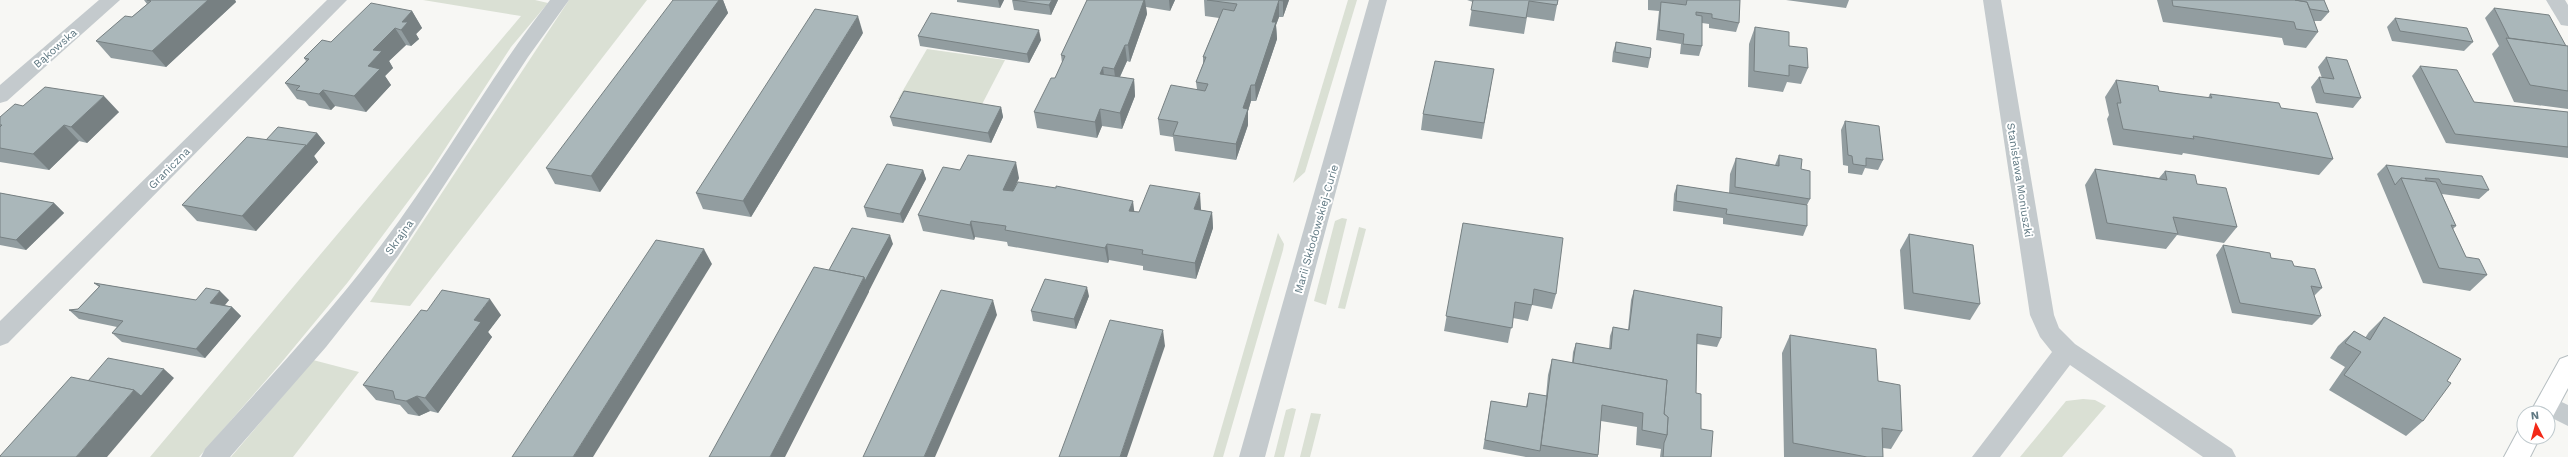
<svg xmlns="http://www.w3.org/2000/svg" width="2568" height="457" font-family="'Work Sans',sans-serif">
<rect width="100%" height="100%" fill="#f7f7f4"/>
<g fill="#dae0d4">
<polygon points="423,0 535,0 548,3 511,47 430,172 348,282 281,363 199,457 150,457 521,16"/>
<polygon points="569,0 647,0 410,306 370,302"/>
<polygon points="1348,0 1357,0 1305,172 1293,183"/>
<polygon points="927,49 1005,60 978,112 898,99"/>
<polygon points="1342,218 1347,219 1326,305 1314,301 1335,221"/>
<polygon points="1359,227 1366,229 1345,309 1338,308"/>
<polygon points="1278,233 1284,244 1283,250 1223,457 1213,457"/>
<polygon points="313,360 359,372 293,457 231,457"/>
<polygon points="2083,399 2095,400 2106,406 2062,457 2020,457 2066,401"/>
<polygon points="1292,408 1296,409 1284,457 1274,457 1286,410"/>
<polygon points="1311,413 1321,414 1310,457 1300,457"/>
</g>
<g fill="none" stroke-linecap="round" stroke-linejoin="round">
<defs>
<g id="secondary">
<polygon points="2568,356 2568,388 2551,420 2548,421 2548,413 2530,413 2560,359"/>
<polygon points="2524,428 2524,437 2540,437 2530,457 2504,457 2519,429"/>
</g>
</defs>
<use href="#secondary" stroke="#b6bec1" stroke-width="2"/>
<polygon fill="#c4cacd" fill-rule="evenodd" points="2547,395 2568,405 2568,426 2548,416 2548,413 2539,411 2536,404 2539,397"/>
<g fill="#c4cacd" fill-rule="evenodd">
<polygon points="99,0 120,0 7,101 0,103 0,85"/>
<polygon points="327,0 347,0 8,343 0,346 0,321"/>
<path d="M550,0H569L528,57L398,256L326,347L230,457H201L205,449C265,382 328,316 382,244C442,165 489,78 550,0Z"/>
<polygon points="1369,0 1387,0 1265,457 1239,457"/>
<polygon points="1983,0 2001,0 2054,315 2059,328 2075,344 2232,449 2236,457 2203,457 2070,365 2000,457 1972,457 2052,352 2040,337 2030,315"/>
<polygon points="2546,0 2565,0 2568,5 2568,26 2561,25"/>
</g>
<use href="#secondary" fill="#fff" fill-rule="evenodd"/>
</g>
<g fill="#929da0">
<polygon points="144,0 235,0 236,2 166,67 111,58 96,41 132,17 147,4"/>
<polygon points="719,0 723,0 728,13 600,192 555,184 546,168"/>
<polygon points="957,0 1004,0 1000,8 957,2"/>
<polygon points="1012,0 1058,0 1051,15 1014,10"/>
<polygon points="1087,0 1175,0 1170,11 1146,7 1147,14 1130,62 1127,61 1120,77 1134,79 1135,96 1122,129 1102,126 1097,138 1037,128 1034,112 1055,78 1062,63 1061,55"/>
<polygon points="1204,0 1289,0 1283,17 1279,17 1276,25 1277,39 1256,101 1251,101 1248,111 1248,125 1236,160 1175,151 1173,137 1160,135 1158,119 1197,89 1196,82 1203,64 1203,57 1219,18 1205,16"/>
<polygon points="1467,0 1558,0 1554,21 1527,17 1524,34 1469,26 1473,2"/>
<polygon points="1648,0 1740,0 1739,23 1736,32 1709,28 1709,24 1702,23 1702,46 1699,56 1680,54 1681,44 1656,40 1659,11 1648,10"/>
<polygon points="1786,0 1849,0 1846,8"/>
<polygon points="2157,0 2324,0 2329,12 2321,21 2314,21 2318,32 2306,48 2284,45 2282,38 2163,22"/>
<polygon points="2494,8 2566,46 2568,46 2568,109 2514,102 2492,54 2499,46 2485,18"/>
<polygon points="412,11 422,28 416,34 419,39 411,46 406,45 389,61 393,68 385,76 391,85 366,112 335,106 331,110 309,106 305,101 297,99 285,83 306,61 304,58 331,42"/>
<polygon points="2395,18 2473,42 2464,51 2392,41 2387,27"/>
<polygon points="1755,27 1789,46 1808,68 1801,84 1787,82 1783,92 1748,87 1749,44"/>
<polygon points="863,33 751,217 703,209 696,193"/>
<polygon points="918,36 1041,40 1029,63 920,46"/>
<polygon points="1616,42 1650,58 1648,68 1612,62 1613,52"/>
<polygon points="2326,57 2361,98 2353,108 2316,103 2311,87 2319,77 2322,78 2318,67"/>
<polygon points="2420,66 2474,102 2568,112 2568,158 2446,143 2412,76"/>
<polygon points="2116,80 2159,91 2208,98 2210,94 2281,108 2333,159 2319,175 2183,153 2182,155 2113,145 2107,119 2109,115 2105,97"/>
<polygon points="1491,86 1482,139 1421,130 1423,114"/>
<polygon points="23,106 119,112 87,143 79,141 49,170 0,162 0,117"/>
<polygon points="1001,107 1003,117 991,143 893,126 890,117"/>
<polygon points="1845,121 1883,160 1878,170 1865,168 1862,175 1848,173 1848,166 1843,165 1841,130"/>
<polygon points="317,133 325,143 314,156 318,162 256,231 197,221 182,205 266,140"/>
<polygon points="1779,155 1801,169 1810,199 1807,205 1807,226 1803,236 1723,224 1723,218 1673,211 1674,194 1677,185 1729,193 1730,174 1736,158 1775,165"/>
<polygon points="2386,165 2489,190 2479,199 2442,194 2456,226 2453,229 2466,257 2487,275 2470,291 2423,283 2377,174"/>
<polygon points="2095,169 2159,178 2165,171 2197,184 2237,227 2224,243 2177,235 2166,249 2096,239 2085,185"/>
<polygon points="923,170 926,179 903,223 867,217 864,207"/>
<polygon points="1019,178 1015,187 1134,212 1139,212 1201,209 1201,210 1212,212 1213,228 1196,279 1143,270 1143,266 1109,260 1108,263 1008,246 1007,242 975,237 974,240 923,231 918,215"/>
<polygon points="0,193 54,203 64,213 26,250 0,245"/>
<polygon points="1463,223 1556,294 1552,309 1532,305 1528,321 1513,318 1508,343 1444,331"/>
<polygon points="1909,234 1980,304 1970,320 1904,309 1900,250"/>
<polygon points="2223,245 2271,258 2294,266 2322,288 2314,296 2321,316 2312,325 2232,313 2216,255"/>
<polygon points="94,283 196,300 229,300 225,305 232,307 241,316 205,358 122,342 112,333 117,327 79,319 69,310 78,309 99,287"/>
<polygon points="1634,290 1721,338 1717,347 1697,344 1696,393 1701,429 1711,457 1660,457 1661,449 1636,445 1637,427 1601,421 1598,455 1598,457 1526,457 1483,449 1491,401 1526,407 1529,393 1546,396 1548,375 1552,359 1572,363 1573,352 1576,343 1609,349 1610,336 1613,327 1628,330 1631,300"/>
<polygon points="1089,296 1076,329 1033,321 1031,311"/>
<polygon points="427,311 501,315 488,332 492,337 438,413 430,411 419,416 408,414 400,405 376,400 363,385"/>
<polygon points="2384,317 2423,421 2406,436 2329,390 2345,367 2330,358 2338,346 2354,331 2365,338 2369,332"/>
<polygon points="1790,335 1878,381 1902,431 1891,449 1883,448 1883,457 1784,457 1782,353"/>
</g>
<g fill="#778082">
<polygon points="208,0 235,0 236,2 166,67 152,51"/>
<polygon points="719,0 723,0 728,13 600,192 591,176"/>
<polygon points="998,0 1004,0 1000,8"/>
<polygon points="1052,0 1058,0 1051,15 1049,5"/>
<polygon points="1144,0 1145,0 1147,14 1130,62 1128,45"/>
<polygon points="1169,0 1175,0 1170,11"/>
<polygon points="1279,0 1279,17 1276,25 1277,39 1256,101 1255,85 1272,22"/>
<polygon points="1283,0 1289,0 1283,17"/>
<polygon points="412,11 422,28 416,34 419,39 411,46 401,30 402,22"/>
<polygon points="858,16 863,33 751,217 743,201"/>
<polygon points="395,28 406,45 389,61 393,68 385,76 391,85 366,112 354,96 368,66 373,50"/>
<polygon points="1039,30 1041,40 1029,63 1027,54"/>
<polygon points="1125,45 1127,61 1116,85 1114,69"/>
<polygon points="1103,67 1105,84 1100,74"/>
<polygon points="1134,79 1135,96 1122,129 1120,113"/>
<polygon points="1251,85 1251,101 1248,111 1248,125 1236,160 1236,144 1243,108"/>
<polygon points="323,90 335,106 331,110 319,94"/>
<polygon points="104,96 119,112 87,143 71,127"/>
<polygon points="1001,107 1003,117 991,143 988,133"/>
<polygon points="1100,109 1102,126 1097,138 1095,122"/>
<polygon points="64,125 79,141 49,170 33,154"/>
<polygon points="317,133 325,143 314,156 318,162 256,231 242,216"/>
<polygon points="1016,162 1019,178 1007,206 1003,190"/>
<polygon points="923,170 926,179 903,223 900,214"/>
<polygon points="1200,193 1201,209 1196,225 1194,209"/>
<polygon points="1133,201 1135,217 1129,211"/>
<polygon points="54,203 64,213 26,250 16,240"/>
<polygon points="1212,212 1213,228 1196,279 1195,263"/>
<polygon points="971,221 975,237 974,240 970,225"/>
<polygon points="890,235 893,244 869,291 869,292 785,457 770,457 864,277"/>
<polygon points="1107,244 1109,260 1108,263 1105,248"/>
<polygon points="704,249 712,264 593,457 573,457"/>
<polygon points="1087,287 1089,296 1076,329 1074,319"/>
<polygon points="220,291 229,300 219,312 210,303"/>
<polygon points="490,299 501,315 488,332 492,337 438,413 425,398 474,320"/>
<polygon points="993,300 997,315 935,457 924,457"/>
<polygon points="232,307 241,316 205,358 196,349"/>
<polygon points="1163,330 1165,346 1127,457 1120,457"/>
<polygon points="164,369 174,378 107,457 76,457 134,390"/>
<polygon points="417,396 430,411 419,416 406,401"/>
</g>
<g fill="#aab7ba" stroke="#778082">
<polygon points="147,0 208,0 152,51 96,41 125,16 132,17 151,1"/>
<polygon points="673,0 719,0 591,176 546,168"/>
<polygon points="1013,0 1052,0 1049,5"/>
<polygon points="1087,0 1144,0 1128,45 1125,45 1114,69 1103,67 1100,74 1134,79 1120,113 1100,109 1095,122 1034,112 1051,78 1055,78 1065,56 1061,55"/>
<polygon points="1207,0 1283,0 1283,1 1279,0 1272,22 1276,22 1255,85 1251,85 1243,108 1248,109 1236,144 1173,135 1178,122 1158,119 1171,85 1205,91 1208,84 1196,82 1206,57 1203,57 1223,9 1234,11 1237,4"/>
<polygon points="1473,0 1558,0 1557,5 1529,1 1526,18 1471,10"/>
<polygon points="1687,0 1740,0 1739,23 1712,18 1712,14 1696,12 1696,15 1702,16 1702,46 1683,44 1684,34 1659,30 1661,2 1686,5"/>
<polygon points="2172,0 2295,0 2307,2 2318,32 2296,29 2294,22 2173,6"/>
<polygon points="2295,0 2324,0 2329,12 2310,9 2307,2"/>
<polygon points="371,3 412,11 402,22 408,22 401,30 395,28 373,50 382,51 368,66 380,69 354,96 323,90 319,94 296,90 300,86 285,83 309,59 304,58 322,40 331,42"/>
<polygon points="2494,8 2549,15 2566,46 2509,38"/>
<polygon points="815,9 858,16 743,201 696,193"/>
<polygon points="931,13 1039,30 1027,54 918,36"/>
<polygon points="2395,18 2467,28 2473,42 2400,31"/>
<polygon points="1755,27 1789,32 1789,46 1807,48 1808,68 1789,65 1789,76 1754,71"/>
<polygon points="2506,38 2568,46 2568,91 2530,85"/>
<polygon points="1616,42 1651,48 1650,58 1615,52"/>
<polygon points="2326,57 2347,60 2361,98 2324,93 2319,77 2334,79"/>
<polygon points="1435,61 1494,69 1484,123 1423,114"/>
<polygon points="2420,66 2457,70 2474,102 2568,112 2568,147 2455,134"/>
<polygon points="2116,80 2158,86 2159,91 2180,94 2212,98 2210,94 2279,103 2281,108 2317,113 2333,159 2193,136 2194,139 2123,129 2117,103 2121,103"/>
<polygon points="45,87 104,96 71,127 64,125 33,154 0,148 0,127 2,125 0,125 0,117 15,104 23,106"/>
<polygon points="904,91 1001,107 988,133 890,117"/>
<polygon points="1845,121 1879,126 1883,160 1866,158 1866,166 1853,164 1852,156 1848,155"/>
<polygon points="278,127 317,133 306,146 266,140"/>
<polygon points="247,137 306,145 242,216 182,205"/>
<polygon points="968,155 1016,162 1003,190 1013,191 1018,182 1056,188 1056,186 1133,201 1129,211 1139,212 1150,185 1200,193 1194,209 1212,212 1195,263 1142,254 1143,250 1107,244 1105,248 1005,230 1006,226 971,221 970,225 918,215 943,167 960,170"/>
<polygon points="1779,155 1802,159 1801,169 1810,171 1810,199 1735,187 1736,158 1779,166"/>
<polygon points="887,164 923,170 900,214 864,207"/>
<polygon points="2386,165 2482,176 2489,190 2442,184 2439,179 2425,178 2427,181 2401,178 2395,185"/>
<polygon points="2095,169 2167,180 2165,171 2195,175 2197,184 2226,188 2237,227 2173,217 2178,234 2107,223"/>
<polygon points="2401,178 2436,182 2456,226 2451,225 2466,257 2479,259 2487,275 2439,268"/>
<polygon points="1677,185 1807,205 1807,226 1726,214 1727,209 1676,201"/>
<polygon points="0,193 54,203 16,240 0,237"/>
<polygon points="1463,223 1563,238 1556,294 1534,289 1532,305 1515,302 1512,328 1446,316"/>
<polygon points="852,228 890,235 865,281 864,277 829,270"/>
<polygon points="1909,234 1973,245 1980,304 1913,293"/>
<polygon points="656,240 704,249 573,457 512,457"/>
<polygon points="2223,245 2270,253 2271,258 2292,261 2294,266 2315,269 2322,288 2311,286 2321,316 2240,303"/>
<polygon points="814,267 864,277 770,457 709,457"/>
<polygon points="1045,279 1087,287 1074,319 1031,311"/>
<polygon points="94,283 196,300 206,288 220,291 210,303 232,307 196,349 112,333 123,321 69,310 78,309 100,286"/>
<polygon points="442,290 490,299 474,320 481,322 425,398 417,396 406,401 395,399 393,391 363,385 421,310 427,311"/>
<polygon points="941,290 993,300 924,457 863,457"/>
<polygon points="1634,290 1722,307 1721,338 1697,334 1696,393 1701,394 1701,429 1713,431 1711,457 1663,457 1664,443 1667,435 1668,417 1664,414 1667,380 1573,363 1576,343 1611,349 1613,327 1629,330"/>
<polygon points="2384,317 2461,359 2447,381 2451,383 2423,421 2344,375 2361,352 2345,343 2354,331 2370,340"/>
<polygon points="1110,320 1163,330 1120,457 1059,457"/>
<polygon points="1790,335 1876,349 1878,381 1900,385 1902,431 1882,428 1883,457 1867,457 1793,443"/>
<polygon points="108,358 164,369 141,396 134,390 88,381"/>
<polygon points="1552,359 1667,380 1664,414 1668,417 1667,435 1642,430 1643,413 1602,405 1598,455 1541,445"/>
<polygon points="71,377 134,390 76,457 0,457 0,456"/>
<polygon points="1529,393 1547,396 1540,451 1485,440 1491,401 1527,407"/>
</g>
<g text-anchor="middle" stroke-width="4" stroke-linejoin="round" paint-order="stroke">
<g font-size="11" fill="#5f7882" stroke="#fff">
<text transform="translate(55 48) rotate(-41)" y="4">Bąkowska</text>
<text transform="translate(169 168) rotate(-45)" y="4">Graniczna</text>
<text transform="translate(2020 180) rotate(81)" y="4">Stanisława Moniuszki</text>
<text transform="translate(1316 229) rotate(-74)" y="4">Marii Skłodowskiej-Curie</text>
<text transform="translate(399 237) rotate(-54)" y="4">Skrajna</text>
</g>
</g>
<g transform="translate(2536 425) rotate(354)"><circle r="19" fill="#ffffff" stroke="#bfc9cd"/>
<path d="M0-3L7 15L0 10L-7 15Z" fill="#f32918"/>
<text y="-6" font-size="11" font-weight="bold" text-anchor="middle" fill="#5f7882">N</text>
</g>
</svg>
